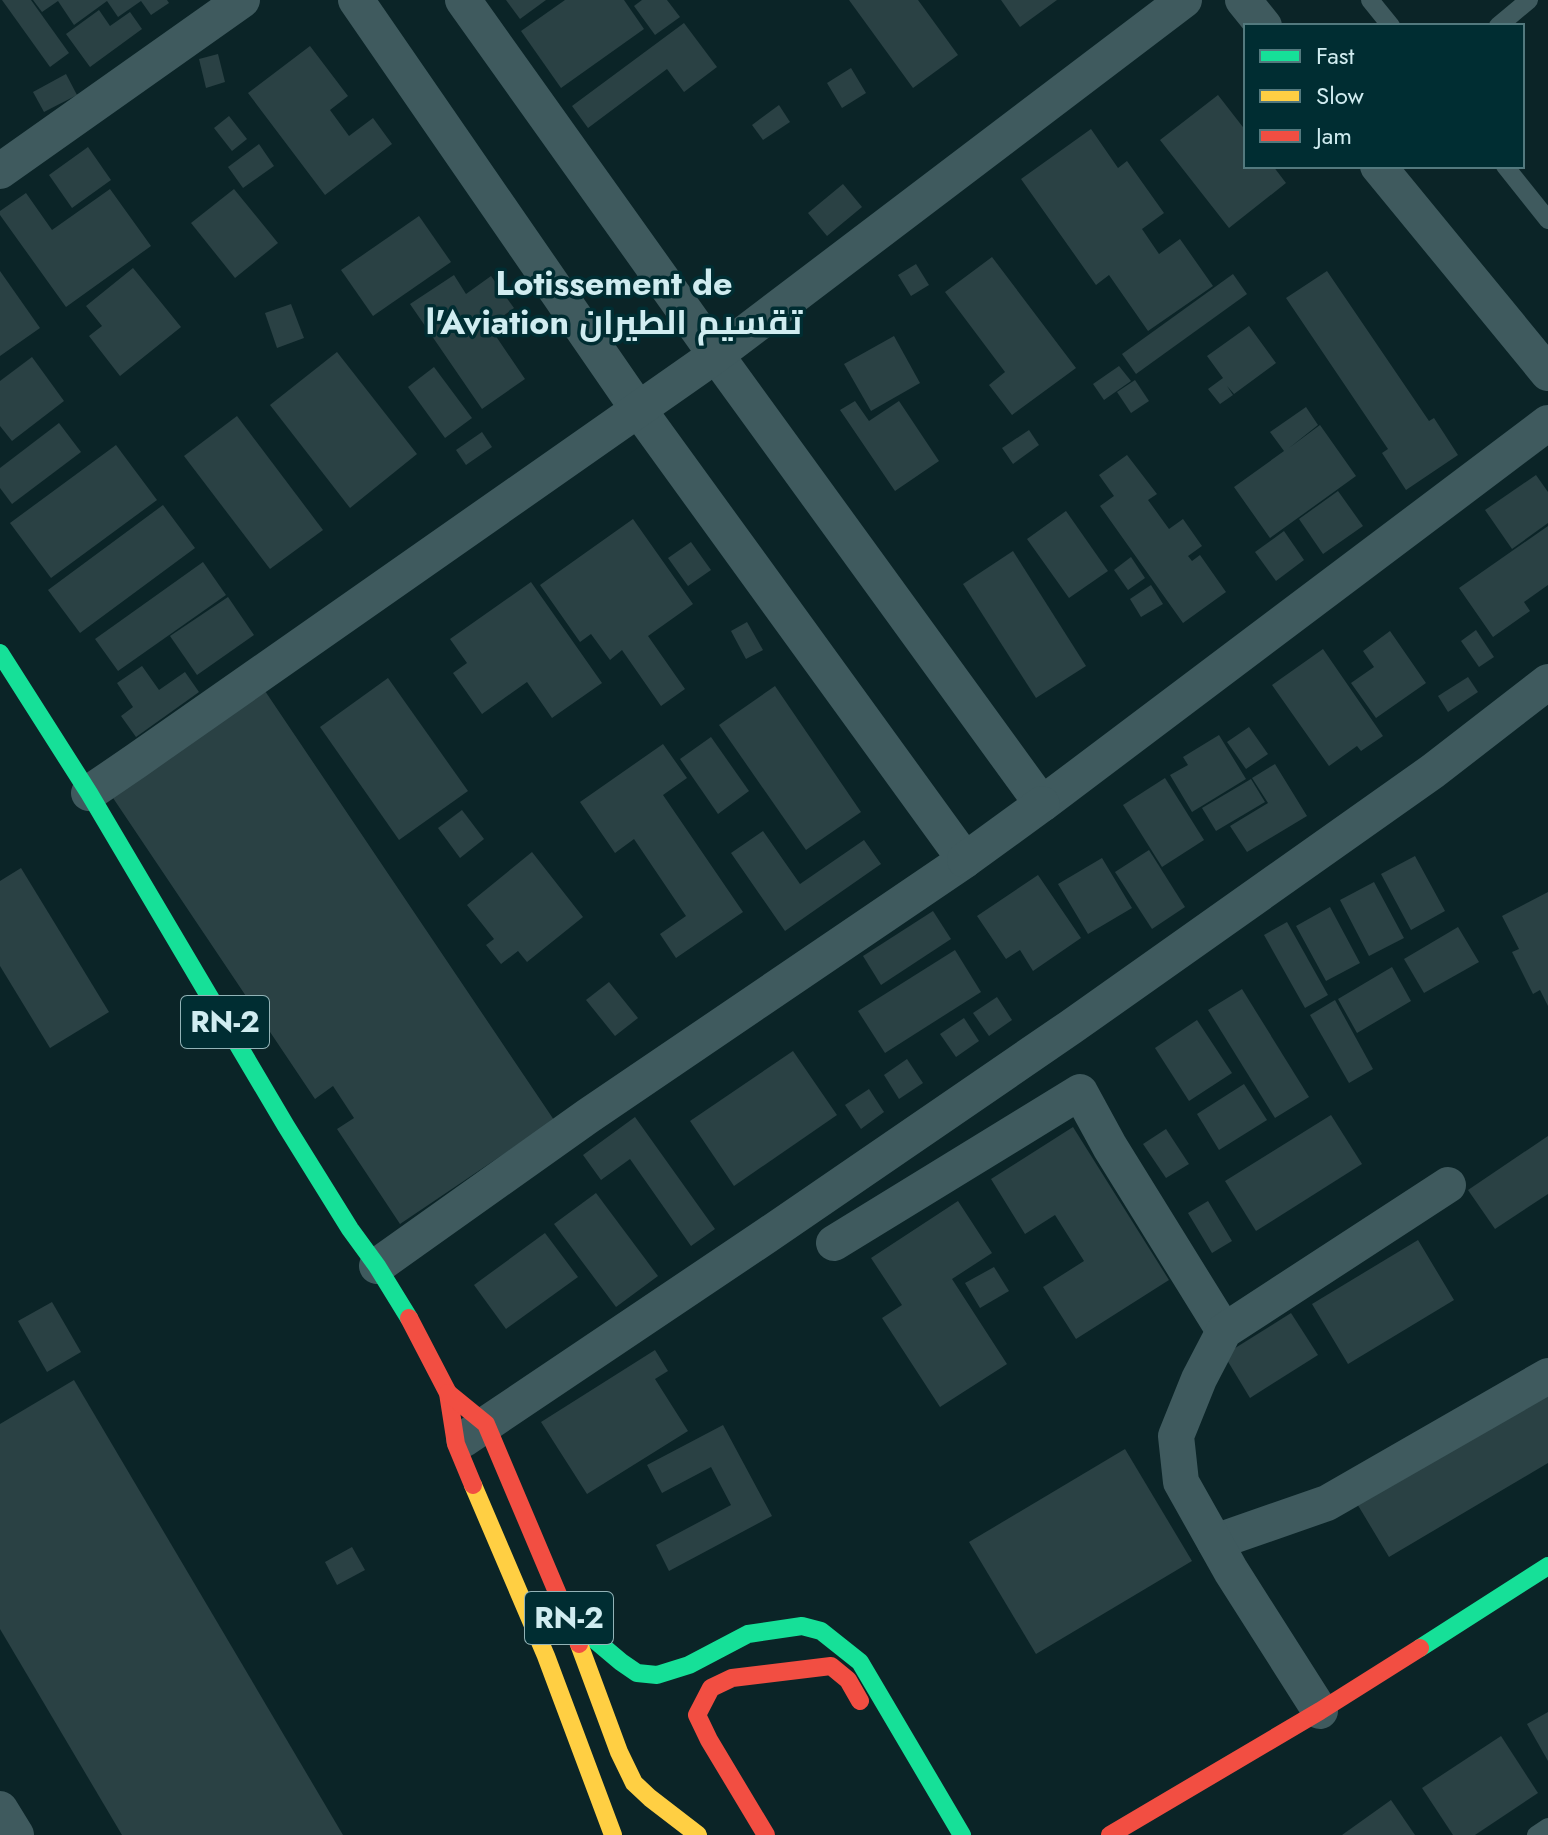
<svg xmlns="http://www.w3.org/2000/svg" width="1548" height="1835" font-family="Jost,Cairo,sans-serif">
<rect width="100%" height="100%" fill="#0b2427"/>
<g fill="#2a4144">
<polygon points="2,0 31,0 69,53 50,67"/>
<polygon points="33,0 167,0 169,3 151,15 141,1 118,17 107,1 74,25 58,1 42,12"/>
<polygon points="506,0 546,0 520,19"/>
<polygon points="565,0 624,0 644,29 561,88 521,31"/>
<polygon points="642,0 667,0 680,17 655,35 634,6"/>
<polygon points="849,0 918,0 958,55 913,88"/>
<polygon points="1001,0 1057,0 1020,27"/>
<polygon points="99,10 110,26 130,12 142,29 90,67 66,34"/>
<polygon points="684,23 717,67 684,92 667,69 588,128 572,106"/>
<polygon points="310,46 348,96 330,110 349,136 373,118 392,144 325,195 248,93"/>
<polygon points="218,54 225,82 206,88 199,59"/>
<polygon points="851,68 866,93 842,108 827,83"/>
<polygon points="66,74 77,95 44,112 33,92"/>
<polygon points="1218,95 1246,131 1246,166 1273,166 1286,183 1229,228 1160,140"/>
<polygon points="779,105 790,122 763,140 752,125"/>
<polygon points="229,116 247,139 232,151 214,128"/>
<polygon points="1091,129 1118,168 1127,161 1164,213 1142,229 1159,254 1180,239 1213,286 1148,331 1109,275 1096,285 1021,179"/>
<polygon points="259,144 274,166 243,188 228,167"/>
<polygon points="88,147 111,180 72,208 49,175"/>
<polygon points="843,184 862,207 827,236 808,213"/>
<polygon points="110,189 151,246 66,307 0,215 0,211 26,193 52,230"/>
<polygon points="234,189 278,243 235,278 191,223"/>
<polygon points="419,216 451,262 373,316 341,270"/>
<polygon points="992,257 1076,368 1012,415 989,385 1005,372 945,292"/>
<polygon points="916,264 929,285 911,296 898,275"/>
<polygon points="133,268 181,327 120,376 89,336 102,326 86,306"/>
<polygon points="0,271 40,328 0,356"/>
<polygon points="1327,271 1429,421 1434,418 1458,455 1406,490 1382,453 1388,449 1286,298"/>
<polygon points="1233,274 1247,294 1136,374 1122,354"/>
<polygon points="454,275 466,294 491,276 514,308 489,326 525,379 482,409 410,304"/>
<polygon points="291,304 304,338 277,348 265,313"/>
<polygon points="1249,326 1276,363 1234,394 1227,386 1233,395 1220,404 1208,389 1223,378 1207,356"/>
<polygon points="894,336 920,383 871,411 844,364"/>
<polygon points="337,352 417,454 350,508 270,405"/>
<polygon points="32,357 64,401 12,441 0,426 0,381"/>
<polygon points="1119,366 1131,381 1104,400 1093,384"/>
<polygon points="434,367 472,418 445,438 408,387"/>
<polygon points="1135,380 1149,401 1131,413 1117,392"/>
<polygon points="855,401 869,421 899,401 939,461 895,491 840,410"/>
<polygon points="1306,407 1318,425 1289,448 1320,425 1356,476 1270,538 1234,487 1284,451 1270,432"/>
<polygon points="237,416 323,530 270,569 184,456"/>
<polygon points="59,423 81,452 12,504 0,488 0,468"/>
<polygon points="1029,430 1039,445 1013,464 1002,448"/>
<polygon points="482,432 492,447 466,465 456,450"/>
<polygon points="116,445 157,500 51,578 10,523"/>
<polygon points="1127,455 1157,494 1148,500 1169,529 1183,519 1202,546 1188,556 1192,561 1200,555 1226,592 1183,623 1100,506 1114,496 1099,475"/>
<polygon points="1536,475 1548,492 1548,523 1512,549 1485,510"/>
<polygon points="1338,491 1363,526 1323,554 1299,519"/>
<polygon points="163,505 195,548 80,633 48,590"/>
<polygon points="1066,511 1108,571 1069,598 1027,539"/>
<polygon points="633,519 693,604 648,636 685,689 661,706 622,650 610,660 591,634 580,642 540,585"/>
<polygon points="1548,526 1548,585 1524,602 1530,611 1493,637 1459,588"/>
<polygon points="1284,531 1304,560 1276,581 1255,552"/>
<polygon points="691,542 711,570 688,586 668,558"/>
<polygon points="1013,551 1086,666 1036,698 963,584"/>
<polygon points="1131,557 1145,578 1128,590 1114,570"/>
<polygon points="203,562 226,595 118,671 95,639"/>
<polygon points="531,582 602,683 552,718 527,682 482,714 453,673 467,663 450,639"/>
<polygon points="1151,585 1163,604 1141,617 1130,599"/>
<polygon points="228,597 254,635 197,675 170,636"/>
<polygon points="747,622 763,650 746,659 731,631"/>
<polygon points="1476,630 1494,657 1479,667 1461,641"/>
<polygon points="1390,631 1426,683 1376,718 1351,683 1374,667 1363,651"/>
<polygon points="1323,649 1383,736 1361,751 1357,746 1329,766 1272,685"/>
<polygon points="142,666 159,690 185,672 199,692 136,737 121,716 133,707 117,683"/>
<polygon points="1468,677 1478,692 1448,712 1438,696"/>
<polygon points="388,678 468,791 399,840 320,727"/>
<polygon points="261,685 554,1120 400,1224 337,1129 354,1118 333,1086 315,1099 107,789"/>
<polygon points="775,686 861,812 806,850 719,725"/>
<polygon points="1249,727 1268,754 1246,769 1227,742"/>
<polygon points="1219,735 1246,779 1192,812 1170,775 1188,765 1183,757"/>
<polygon points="711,737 749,791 718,814 680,759"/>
<polygon points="663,744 687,778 663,795 743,912 676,958 660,934 686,916 634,839 615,853 580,802"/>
<polygon points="1275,764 1307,816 1247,852 1230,826 1268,803 1252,778"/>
<polygon points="1165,778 1204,840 1162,867 1123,805"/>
<polygon points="1251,779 1265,802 1216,831 1202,808"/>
<polygon points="462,810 484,839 460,858 438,828"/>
<polygon points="763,831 800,884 864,840 881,864 785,931 731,853"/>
<polygon points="1149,850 1185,907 1152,929 1115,872"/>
<polygon points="532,852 583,917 527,962 518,951 501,964 486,945 494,939 467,905"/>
<polygon points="1415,856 1445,911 1411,930 1381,874"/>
<polygon points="1102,858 1132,908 1088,934 1058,884"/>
<polygon points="21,868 109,1012 50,1048 0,966 0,881"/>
<polygon points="1038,875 1081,938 1033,971 1020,950 1006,959 977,916"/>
<polygon points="1374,882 1404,938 1369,956 1340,900"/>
<polygon points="1548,892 1548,1006 1540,990 1533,994 1512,952 1519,949 1502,916"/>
<polygon points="1330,907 1360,963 1326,981 1296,926"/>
<polygon points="933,911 951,939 881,985 863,956"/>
<polygon points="1287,922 1328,995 1305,1008 1264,935"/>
<polygon points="1458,927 1479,962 1424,993 1404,959"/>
<polygon points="955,950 981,992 885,1053 858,1011"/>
<polygon points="1392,967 1411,1001 1357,1033 1338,999"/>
<polygon points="609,982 638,1018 615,1036 586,1000"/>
<polygon points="1242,989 1309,1097 1275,1118 1208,1010"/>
<polygon points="997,997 1012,1020 989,1036 973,1013"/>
<polygon points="1335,1000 1373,1069 1349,1083 1310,1015"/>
<polygon points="964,1018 979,1041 956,1057 940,1034"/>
<polygon points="1197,1020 1232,1073 1189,1101 1155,1048"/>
<polygon points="793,1051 837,1115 734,1186 690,1121"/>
<polygon points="907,1059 923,1083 899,1099 884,1075"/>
<polygon points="1244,1084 1267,1120 1219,1150 1197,1114"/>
<polygon points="869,1089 884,1112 861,1129 845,1105"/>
<polygon points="1331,1115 1362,1164 1256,1231 1225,1181"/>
<polygon points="635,1117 715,1229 691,1246 630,1159 601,1180 583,1155"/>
<polygon points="1073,1127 1169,1280 1076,1339 1043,1287 1084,1261 1055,1215 1025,1234 991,1179"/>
<polygon points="1166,1129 1189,1164 1166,1178 1143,1144"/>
<polygon points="1548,1136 1548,1194 1495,1229 1468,1190"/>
<polygon points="596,1193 658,1276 616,1307 554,1224"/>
<polygon points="958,1201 992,1253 952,1279 1007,1364 940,1407 882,1318 902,1305 871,1258"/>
<polygon points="1208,1201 1232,1241 1212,1253 1188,1213"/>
<polygon points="545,1233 578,1277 506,1329 474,1285"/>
<polygon points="1418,1240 1454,1300 1348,1364 1312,1304"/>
<polygon points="994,1267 1009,1291 980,1308 965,1283"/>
<polygon points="52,1302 81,1352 47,1372 18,1321"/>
<polygon points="1291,1313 1318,1355 1250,1398 1224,1355"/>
<polygon points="655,1350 668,1371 655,1379 688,1431 587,1494 541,1422"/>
<polygon points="74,1380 343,1835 122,1835 0,1629 0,1424"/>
<polygon points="1548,1389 1548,1463 1389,1557 1356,1502"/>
<polygon points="723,1425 772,1516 669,1571 656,1545 731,1505 711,1467 662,1493 647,1465"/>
<polygon points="1125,1449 1192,1561 1036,1654 969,1542"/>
<polygon points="352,1547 365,1570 337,1585 325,1562"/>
<polygon points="1548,1712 1548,1761 1527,1724"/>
<polygon points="1501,1736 1538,1793 1475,1835 1453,1835 1422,1788"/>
<polygon points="1391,1800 1415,1835 1342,1835"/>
</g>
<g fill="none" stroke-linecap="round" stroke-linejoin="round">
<g stroke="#3f5a5e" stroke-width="18">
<polyline points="1370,0 1391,26"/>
<polyline points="1498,26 1529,0"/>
<polyline points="1505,166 1548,220"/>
<polyline points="1536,1835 1548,1827"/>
</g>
<g stroke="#3f5a5e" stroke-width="36">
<polyline points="356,0 638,409 965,860 588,1116 377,1266"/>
<polyline points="463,0 716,355 1042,804 1548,423"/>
<polyline points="1243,0 1264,26"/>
<polyline points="1378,166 1548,373"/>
<polyline points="0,171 242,0"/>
<polyline points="89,793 136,761 716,355 1184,0"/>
<polyline points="965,860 1042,804"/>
<polyline points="834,1243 1080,1092 1110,1147 1224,1331"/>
<polyline points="464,1439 766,1236 1071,1027 1433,771 1548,682"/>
<polyline points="1215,1542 1327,1503 1548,1376"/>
<polyline points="1320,1711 1231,1571 1181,1482 1176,1436 1199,1379 1224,1331 1448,1185"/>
<polyline points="0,1809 16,1835"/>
</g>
<g stroke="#16e098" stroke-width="18">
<polyline points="0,653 89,793 286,1126 350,1229 377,1266 409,1318"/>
<polyline points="570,1619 621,1662 637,1673 657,1675 689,1665 748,1634 802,1626 821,1631 860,1662 962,1835"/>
<polyline points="1420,1648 1548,1566"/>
</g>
<g stroke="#ffcf43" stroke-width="18">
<polyline points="473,1485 546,1656 613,1835"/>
<polyline points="579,1644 619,1752 634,1783 650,1798 698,1835"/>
</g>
<g stroke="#f24e42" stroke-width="18">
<polyline points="409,1318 448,1393 456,1444 473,1485"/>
<polyline points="448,1393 486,1424 579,1644"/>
<polyline points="766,1835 709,1740 697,1715 711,1688 732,1678 831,1666 848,1680 860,1701"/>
<polyline points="1110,1835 1320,1711 1420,1648"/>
</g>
</g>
<g text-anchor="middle" stroke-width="7" stroke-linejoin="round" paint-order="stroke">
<g fill="#002d32" stroke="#92b3b7" stroke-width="2">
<rect x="181" y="996" width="88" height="52" rx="6"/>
<rect x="525" y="1592" width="88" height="52" rx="6"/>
</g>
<g font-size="30" font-weight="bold" fill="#d0ecf0">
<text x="225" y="1032">RN-2</text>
<text x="569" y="1628">RN-2</text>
</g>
<g font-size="34" font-weight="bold" fill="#d0ecf0" stroke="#002d32">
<text x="614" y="295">Lotissement de<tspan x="614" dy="39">l'Aviation تقسيم الطيران</tspan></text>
</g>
</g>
<rect x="1244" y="24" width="280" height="144" fill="#002d32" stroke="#53797e" stroke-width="2"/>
<rect x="1260" y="50" width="40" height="12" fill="#16e098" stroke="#53797e" stroke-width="2"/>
<text x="1316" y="64" font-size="24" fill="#d0ecf0">Fast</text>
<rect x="1260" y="90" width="40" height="12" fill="#ffcf43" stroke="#53797e" stroke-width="2"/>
<text x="1316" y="104" font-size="24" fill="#d0ecf0">Slow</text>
<rect x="1260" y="130" width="40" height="12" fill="#f24e42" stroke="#53797e" stroke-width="2"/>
<text x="1316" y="144" font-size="24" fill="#d0ecf0">Jam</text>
</svg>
